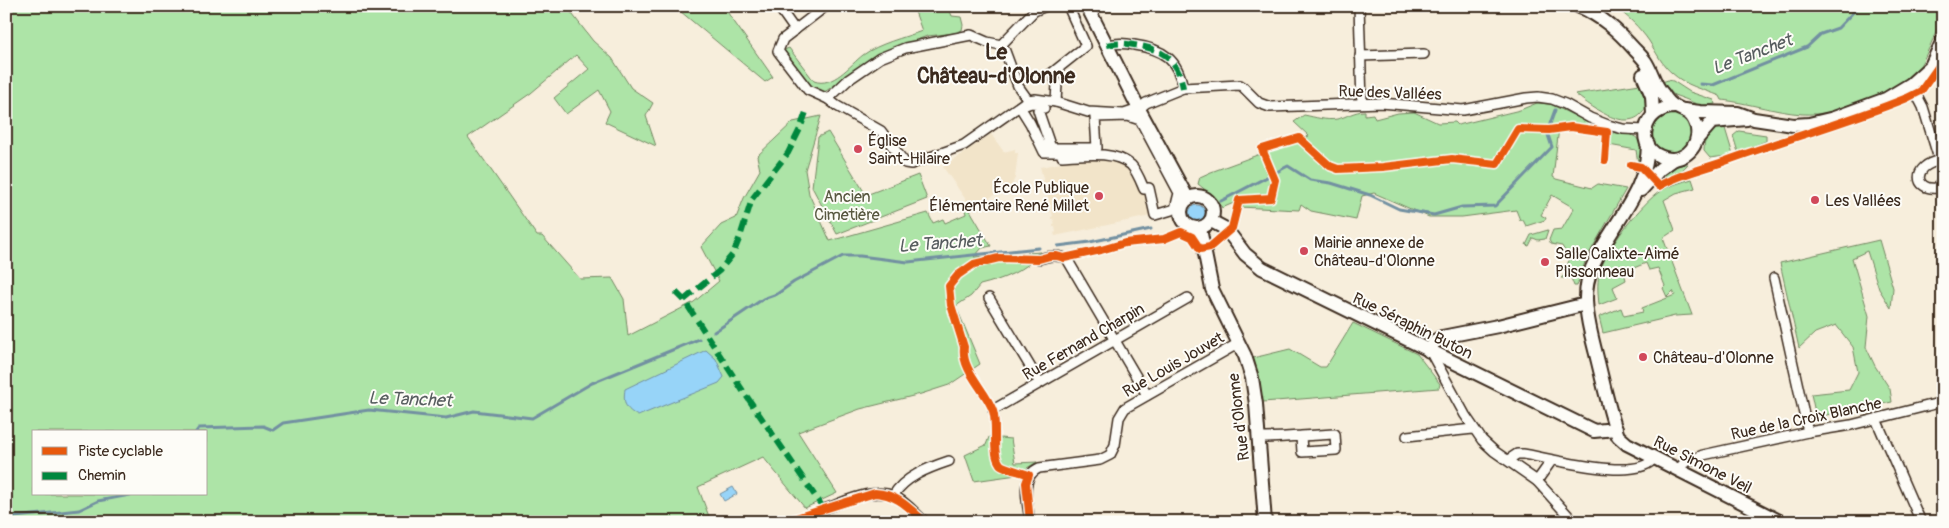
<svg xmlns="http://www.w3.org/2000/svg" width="1949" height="528" font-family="Pangolin,sans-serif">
<rect width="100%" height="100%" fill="#f7eedc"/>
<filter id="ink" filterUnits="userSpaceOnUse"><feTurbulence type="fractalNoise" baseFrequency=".02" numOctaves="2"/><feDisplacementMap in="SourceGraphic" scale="10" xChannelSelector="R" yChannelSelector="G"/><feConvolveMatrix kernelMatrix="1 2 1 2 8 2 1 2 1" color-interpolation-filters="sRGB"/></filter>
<g filter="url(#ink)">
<g fill="#f2e4c9">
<polygon points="991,134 1004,152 1015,149 1015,153 1018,153 1015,178 1009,190 1002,189 973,210 943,167"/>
<polygon points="1087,156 1096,160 1115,162 1128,168 1133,173 1140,192 1150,190 1155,215 1055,236 1054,233 1056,232 1055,227 1053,227 1053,225 1055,224 1053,219 1051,219 1051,217 1053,216 1040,167 1061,163 1060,157"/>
</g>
<g fill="#ade4a7" stroke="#748762" fill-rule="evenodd">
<path d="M6,6H566L593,41L612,58L631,88L653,103L646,116L656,146L605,122L610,111L599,90L566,114L554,98L589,69L576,55L531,93L468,137L537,236H542L580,279L612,278L624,299L628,336L694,302L719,281L701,247L721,225L736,218L744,198L760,170L757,156L793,122L821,116L805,170L809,194L830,241L928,213L933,223L943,219L945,223L966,214L964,206L967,205L991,246L982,248L974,257L1041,252C1028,270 1001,280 980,285L971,296L956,306L980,364L949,385L921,394L860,409L798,432L837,493L805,508L763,457L698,487L711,522H6ZM34,432H206V494H34Z"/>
<polygon points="674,6 723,6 773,77 765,82"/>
<path d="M913,6H948L952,16L961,17L963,25L962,30L956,33L927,36L879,55L823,93C806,85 796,66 784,50L789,48L814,81C833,88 850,65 863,55C880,43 903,38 922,31Z"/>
<path d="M1613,6H1943C1943,18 1937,28 1933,39C1928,51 1923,62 1915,73C1893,99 1835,116 1802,114C1775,112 1749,103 1722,100L1720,96C1703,89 1686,86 1672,73C1662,65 1656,52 1649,41C1640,28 1627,15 1613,6Z"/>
<polygon points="1668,80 1673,81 1690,92 1714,100 1715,104 1701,106 1685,99 1674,95 1662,82"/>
<path d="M1640,84L1642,85L1648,103C1634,139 1594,109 1575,94Z"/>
<path d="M1537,103L1550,104L1596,126L1592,129L1571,125L1559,128L1553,177L1556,179L1592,188L1598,184L1626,189L1586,259L1577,286H1574L1571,278H1561L1566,274L1565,270L1571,256L1566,253L1562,246L1551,244L1549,240L1553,230L1562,229L1574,208L1552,195L1541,215L1546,218L1545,220L1526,226L1523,220H1520L1516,210L1462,217H1429L1374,193L1362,196L1356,220L1311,211L1301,204L1299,210L1239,207L1236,202L1222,208L1218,200L1198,184L1200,177L1211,172L1309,136L1294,122L1304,115C1315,117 1326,121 1337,119C1347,117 1354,111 1365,111V115L1373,114L1375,119L1398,113L1414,112L1438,123L1455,122L1458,125L1520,110Z"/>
<circle cx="1672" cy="133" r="20"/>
<path d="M1724,125L1733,155L1710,158L1704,151C1704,142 1706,136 1711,129Z"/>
<polygon points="1739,131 1766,135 1766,141 1738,152 1733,136"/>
<polygon points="828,132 866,195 918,175 927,199 837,234 812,187 818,137"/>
<path d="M1617,132C1642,135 1642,141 1644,165L1638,163L1636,150L1609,145V134Z"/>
<path d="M1684,164H1688C1677,175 1676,181 1659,175L1669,168Z"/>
<path d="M1692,179L1695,188L1676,193L1664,200L1675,230L1663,238L1692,315L1675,316L1603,333L1599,317L1621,308L1624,316L1643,312L1642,308L1675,295L1673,291L1667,297L1663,288L1665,286L1658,268L1649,270L1646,263L1624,272L1626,280L1613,287L1617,298L1599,305C1598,294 1597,284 1599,274C1605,250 1641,203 1662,190C1671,185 1682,182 1692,179Z"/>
<polygon points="1548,230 1545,239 1538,240 1533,238 1529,246 1526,245 1531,235"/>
<polygon points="1879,240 1893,288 1891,308 1879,289 1867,251 1852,258 1869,316 1866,347 1875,366 1890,389 1892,402 1816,417 1811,394 1849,390 1858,372 1853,347 1836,325 1815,333 1799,348 1780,263"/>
<polygon points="1353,323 1417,354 1440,384 1439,388 1263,402 1253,358 1290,349 1320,367 1326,367"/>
<polygon points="989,437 1011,439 1015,463 1037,462 1027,468 1024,474 974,481 965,455 986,445"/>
</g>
<g fill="#97d4f8" stroke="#7290a1">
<circle cx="1197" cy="213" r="8"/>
<path d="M706,350L716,359L724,377L719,383L638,416C625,409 623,403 625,389Z"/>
<polygon points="733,487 737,494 724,501 720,494"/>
</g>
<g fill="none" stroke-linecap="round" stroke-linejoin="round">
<g stroke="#7290a1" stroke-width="3">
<polyline points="1700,84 1713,85 1807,47 1821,34 1838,28 1859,6"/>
<polyline points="1221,201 1288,166 1310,180 1331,183 1370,195 1399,209 1434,215 1462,207 1495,206 1552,147 1547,132 1555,110"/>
<polyline points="1058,246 1090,242 1151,229"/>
<polyline points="714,332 763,299 777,294 794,282 843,256 860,256 908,262 1039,248"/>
<polyline points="196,432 199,428 263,426 273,430 283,423 369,410 446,418 474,411 532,418 592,383 699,339"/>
<polyline points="6,518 79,510 98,501 135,494"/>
</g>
<defs>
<g id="street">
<polyline points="778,6 795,30"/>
<polyline points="826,6 783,39 778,51 808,90 828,99 837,106 881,131 905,163 911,164 964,145 1028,100 1035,99 1056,102 1088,112 1124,114 1139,109 1146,103 1183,88 1240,85 1243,87 1259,103 1270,107 1381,103 1463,110 1526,98 1538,97 1552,99 1565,104 1590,118 1608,125 1623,129 1645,130"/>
<polyline points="1359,6 1362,103"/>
<polyline points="1001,45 1034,11 1046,6"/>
<path d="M1107,45C1116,43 1125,43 1134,45C1163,49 1178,59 1183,88"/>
<polyline points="1360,56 1424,54"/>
<polyline points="1911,84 1923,107 1943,172"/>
<polyline points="828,99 848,80 880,58 905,48 971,35 987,42 1001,45 1005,51 1018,86 1028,100"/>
<polyline points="1056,102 1057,84 1052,73 1086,46 1068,6"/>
<path d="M1031,103L1043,104L1044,108L1038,110L1051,148H1097L1095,117L1128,116L1140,120L1179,193L1175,209L1155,215L1149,188L1144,189C1141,182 1137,171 1131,165C1114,150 1083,155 1062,156L1061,152H1044L1030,123L1020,107Z"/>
<path d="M1939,161C1912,165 1914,191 1937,188L1943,180"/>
<path d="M1039,259C1049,256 1057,254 1067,259L1147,395"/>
<polyline points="1774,278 1808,432"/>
<polyline points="989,298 1040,383"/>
<polyline points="1430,351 1465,415 1482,440 1494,451 1537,481 1574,522"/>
<polyline points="993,410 1188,298"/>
<polyline points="1876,419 1921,522"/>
<polyline points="1407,436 1473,429"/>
<path d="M1258,438C1284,438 1310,435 1335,434L1336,450L1302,452L1301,436"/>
<path d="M1508,460L1517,454H1523C1549,458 1639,483 1654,458"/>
<polyline points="1679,469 1684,463 1703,455 1808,432 1851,425 1943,402"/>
<polyline points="1537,481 1552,460"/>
<path d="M893,496C904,477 928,468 949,461"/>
<path d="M824,509C845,502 872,487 894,496C905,501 915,513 925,522"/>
<path d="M1030,522C1028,503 1019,477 1039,468L1100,460L1110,455L1115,445L1119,418L1125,408L1239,343"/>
</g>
<g id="secondary">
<polyline points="1087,6 1139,109 1188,199"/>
<path d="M1578,6C1602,16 1618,31 1635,50C1638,53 1642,57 1645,61C1652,71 1654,85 1663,94C1666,99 1671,105 1676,107C1684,111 1690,112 1694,120C1705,140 1687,164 1665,158C1633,150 1642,106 1676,107"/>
<polyline points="1643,75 1652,96 1653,114"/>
<polyline points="1684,110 1700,112 1738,113 1754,119 1793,125 1809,124 1834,118 1886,99 1911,84 1931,66 1943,40"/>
<polyline points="1697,139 1712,122 1747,119"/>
<path d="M1648,144C1648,193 1609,226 1592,268C1588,277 1586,288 1586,298C1586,319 1593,341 1598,362C1604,386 1609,411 1618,436L1627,444L1781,522"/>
<polyline points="1641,190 1660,169 1674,159"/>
<circle cx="1197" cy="212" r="16"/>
<polyline points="1211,221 1226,229 1245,254 1262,268 1594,431 1616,429"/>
<polyline points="1200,229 1212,289 1245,356 1252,378 1256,404 1265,522"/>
<polyline points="1429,351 1435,341 1442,337 1498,326 1586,304"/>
</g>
</defs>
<use href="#street" stroke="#3b2a1e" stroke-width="12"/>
<use href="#secondary" stroke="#3b2a1e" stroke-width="16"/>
<use href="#street" stroke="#fdfcf7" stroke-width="9"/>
<use href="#secondary" stroke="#fdfcf7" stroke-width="12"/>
<g stroke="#00873e" stroke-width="6" stroke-dasharray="12 6" stroke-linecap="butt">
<path d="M1107,45C1116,43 1125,43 1134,45C1163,49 1178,59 1183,88"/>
<polyline points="676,292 684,300 743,391 824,509 822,510"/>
<polyline points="684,300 719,271 733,254 740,237 752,199 788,153 800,129 806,112"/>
</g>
<defs>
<g id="cycleway">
<path d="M1631,165L1641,167L1659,186C1677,175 1700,170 1720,163C1782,140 1846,123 1907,98L1921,91L1943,60"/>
<path d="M783,522L875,493C897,494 909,508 925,522"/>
<path d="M1030,522L1026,483L1029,475C1022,472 1003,468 1000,464C991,452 998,427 993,411C986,390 961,371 964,347L951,305L949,286L958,275L974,264L999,258L1039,259L1050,256H1057L1064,258L1101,250L1125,243L1164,239L1181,232L1192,237L1200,249L1210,247L1232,228L1239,200L1271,198L1275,180L1262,149L1299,138L1330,166L1338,169L1383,167L1452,159L1497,164L1518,129L1549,130L1571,127L1607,132L1605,160"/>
</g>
</defs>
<use href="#cycleway" stroke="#fdfcf7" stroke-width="11"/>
<use href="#cycleway" stroke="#e8590c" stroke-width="8"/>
</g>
</g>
<g fill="#d1495b" stroke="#fdfcf7" stroke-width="2">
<circle cx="858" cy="149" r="5"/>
<circle cx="1099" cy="196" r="5"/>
<circle cx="1815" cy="200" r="5"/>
<circle cx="1304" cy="251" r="5"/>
<circle cx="1545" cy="262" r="5"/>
<circle cx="1643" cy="357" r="5"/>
</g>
<g text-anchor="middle" stroke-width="4" stroke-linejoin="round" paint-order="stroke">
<g font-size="16" fill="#3b2a1e" stroke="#fdfcf7">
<text transform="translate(1390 92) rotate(2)" y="6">Rue des Vallées</text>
<text transform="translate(1413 325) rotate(26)" y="6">Rue Séraphin Buton</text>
<text transform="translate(1083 341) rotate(-30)" y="6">Rue Fernand Charpin</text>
<text transform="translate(1173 364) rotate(-30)" y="6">Rue Louis Jouvet</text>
<text transform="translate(1238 417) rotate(-97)" y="6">Rue d'Olonne</text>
<text transform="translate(1806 418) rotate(-12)" y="6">Rue de la Croix Blanche</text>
<text transform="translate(1703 464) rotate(27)" y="6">Rue Simone Veil</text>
</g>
<g font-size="16" fill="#3b2a1e" stroke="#fdfcf7" text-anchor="start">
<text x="868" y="146">Église<tspan x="868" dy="18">Saint-Hilaire</tspan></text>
<text x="1089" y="193" text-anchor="end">École Publique<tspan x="1089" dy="18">Élémentaire René Millet</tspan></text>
<text x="1825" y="206">Les Vallées</text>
<text x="1314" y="248">Mairie annexe de<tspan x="1314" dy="18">Château-d'Olonne</tspan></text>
<text x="1555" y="259">Salle Calixte-Aimé<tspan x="1555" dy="18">Plissonneau</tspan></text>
<text x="1653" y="363">Château-d'Olonne</text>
</g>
<g font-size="16" fill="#585840" stroke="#fdfcf7">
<text x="847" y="202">Ancien<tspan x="847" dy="18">Cimetière</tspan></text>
</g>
<g font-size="18" font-style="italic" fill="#575d5f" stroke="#fdfcf7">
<text transform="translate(1752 54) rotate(-21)" y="6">Le Tanchet</text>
<text transform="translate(940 243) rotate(-4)" y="6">Le Tanchet</text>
<text transform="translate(410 399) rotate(2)" y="6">Le Tanchet</text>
</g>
<g font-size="21" font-weight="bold" fill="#3b2a1e" stroke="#fdfcf7">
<text x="996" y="59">Le<tspan x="996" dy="24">Château-d'Olonne</tspan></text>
</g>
</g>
<rect width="1949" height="528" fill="none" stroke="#fdfcf7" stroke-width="25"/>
<rect x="12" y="12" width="1924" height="503" fill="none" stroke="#3b2a1e" stroke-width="2" filter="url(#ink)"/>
<rect x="32" y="430" width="175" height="65" fill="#fdfcf7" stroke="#afa8a0"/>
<rect x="42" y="447" width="25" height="8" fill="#e8590c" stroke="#afa8a0"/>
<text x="78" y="456" font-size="15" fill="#3b2a1e">Piste cyclable</text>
<rect x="42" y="472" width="25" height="8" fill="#00873e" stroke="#afa8a0"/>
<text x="78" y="480" font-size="15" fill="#3b2a1e">Chemin</text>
</svg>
